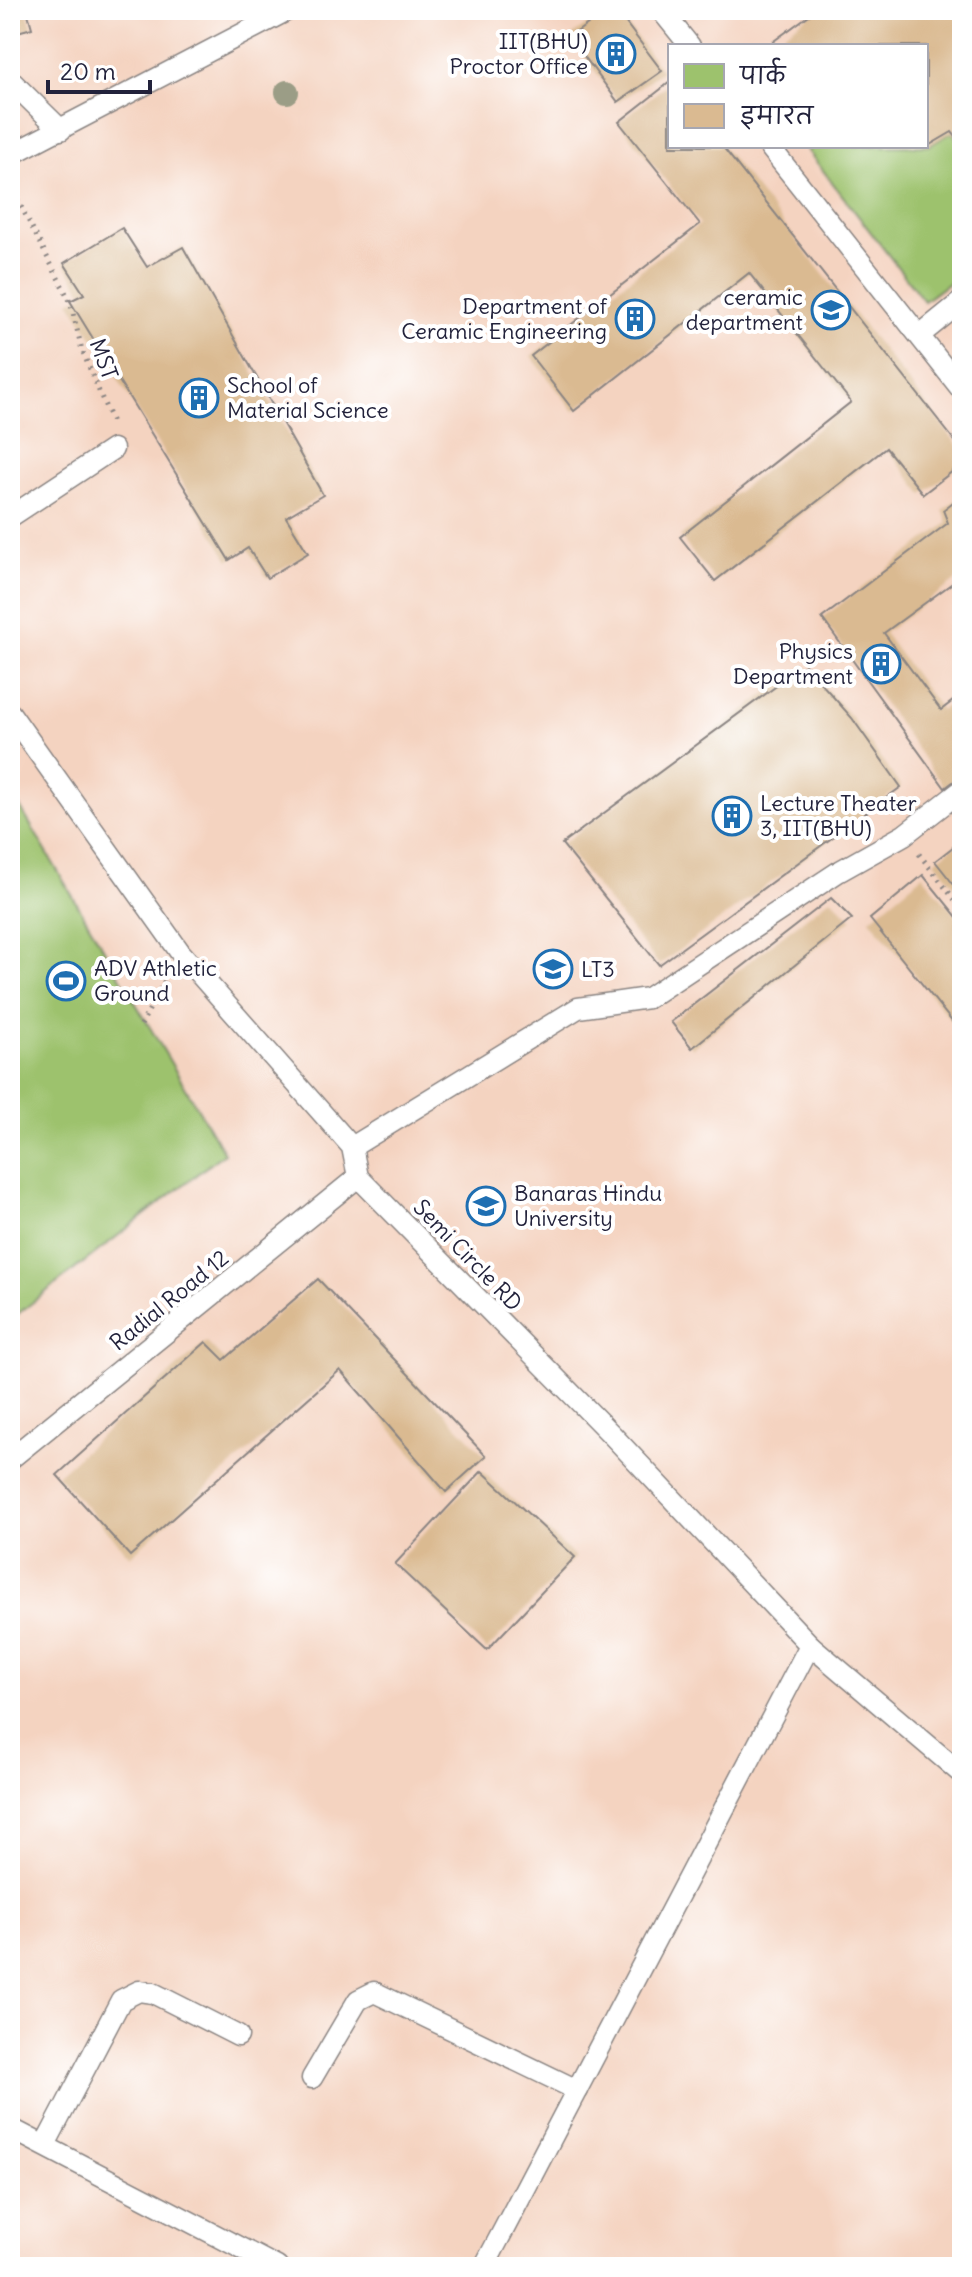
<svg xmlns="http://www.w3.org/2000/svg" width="972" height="2277" font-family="Delius,'Playpen Sans Deva',sans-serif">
<rect width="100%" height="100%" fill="#fff"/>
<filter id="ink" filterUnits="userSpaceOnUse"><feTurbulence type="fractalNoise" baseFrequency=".0125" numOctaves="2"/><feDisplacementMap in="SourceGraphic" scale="16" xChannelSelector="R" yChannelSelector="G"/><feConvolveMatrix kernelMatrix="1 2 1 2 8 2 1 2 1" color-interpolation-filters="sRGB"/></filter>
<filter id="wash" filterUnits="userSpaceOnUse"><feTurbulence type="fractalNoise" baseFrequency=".006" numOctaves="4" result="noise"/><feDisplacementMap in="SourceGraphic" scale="32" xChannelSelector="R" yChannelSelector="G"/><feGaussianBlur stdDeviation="1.8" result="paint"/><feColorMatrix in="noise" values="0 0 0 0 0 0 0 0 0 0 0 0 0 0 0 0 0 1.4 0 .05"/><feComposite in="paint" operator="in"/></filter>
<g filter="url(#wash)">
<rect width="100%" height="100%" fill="#f2e5ca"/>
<path fill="#f4d3c0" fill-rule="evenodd" d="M10,10H962V2267H10ZM670,46H926V146H670Z"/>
<g fill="#9dc26d" stroke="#607254" stroke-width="2">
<polygon points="952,132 962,144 962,273 924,301 804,146 929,146"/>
<polygon points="10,790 224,1153 10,1320"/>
</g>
<g id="blocks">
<g fill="#daba91">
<polygon points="10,10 27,10 32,28 10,34"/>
<polygon points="607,10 616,10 662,71 618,102 570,37"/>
<polygon points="816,10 962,10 962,144 952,132 928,146 926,144 926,46 767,46"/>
<polygon points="670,82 670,146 722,146 962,450 962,464 923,494 886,448 715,581 680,537 851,402 749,273 574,411 531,356 700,224 619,122"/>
<polygon points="122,228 147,267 183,247 323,495 286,517 308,553 267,578 248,548 229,560 70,301 84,294 64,263"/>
<polygon points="962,495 962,576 884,633 941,710 962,694 962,775 945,788 822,618 948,523 943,510"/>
<polygon points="805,665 852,718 901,787 659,965 562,844"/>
<polygon points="962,840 962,895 935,861"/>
<polygon points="923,875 962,923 962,1034 870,919"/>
<polygon points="831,898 852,919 692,1048 671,1022"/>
<polygon points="318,1279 486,1456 446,1492 340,1370 130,1556 57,1475 206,1342 224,1360"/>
<polygon points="482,1471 575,1557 487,1650 395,1564"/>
</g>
</g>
</g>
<g filter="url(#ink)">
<use href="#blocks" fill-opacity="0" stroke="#8a8482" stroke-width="2"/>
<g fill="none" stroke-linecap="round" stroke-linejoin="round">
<defs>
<g id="lane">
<polyline points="661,10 690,46"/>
<polyline points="10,80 61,130"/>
<polyline points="769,146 962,390"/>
<polyline points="10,155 288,10"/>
<polyline points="920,335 962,301"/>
<polyline points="10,517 113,449"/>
<polyline points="10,713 180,952 352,1147 358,1177 612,1435 810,1645 962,1774"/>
<polyline points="352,1147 578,1008 648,998 838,872 904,835 962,790"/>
<polyline points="10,1459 358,1177"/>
<polyline points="312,2078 358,2000 374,1992 577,2090"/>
<polyline points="10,2128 277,2267"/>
<polyline points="45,2145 121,2000 139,1991 153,1993 238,2036"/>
<polyline points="484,2267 810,1645"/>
</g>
</defs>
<use href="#lane" stroke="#8a8482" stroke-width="23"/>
<g stroke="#8a8482" stroke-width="5" stroke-dasharray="2 6" stroke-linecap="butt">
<polyline points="10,185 70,301 82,350 113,425"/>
<polyline points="919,854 962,909"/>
<polyline points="141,1025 166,978"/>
</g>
<use href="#lane" stroke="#fff" stroke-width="20"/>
</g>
<circle fill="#9b9d86" cx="287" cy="92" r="12"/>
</g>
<defs>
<symbol id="building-ring" viewBox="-11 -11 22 22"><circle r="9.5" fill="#fff" stroke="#1f6fb2" stroke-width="1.5"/><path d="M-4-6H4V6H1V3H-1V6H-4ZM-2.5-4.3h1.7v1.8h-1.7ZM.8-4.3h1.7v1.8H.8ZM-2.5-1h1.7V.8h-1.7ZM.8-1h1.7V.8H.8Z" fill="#1f6fb2"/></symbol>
<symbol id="university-ring" viewBox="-11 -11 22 22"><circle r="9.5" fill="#fff" stroke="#1f6fb2" stroke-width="1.5"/><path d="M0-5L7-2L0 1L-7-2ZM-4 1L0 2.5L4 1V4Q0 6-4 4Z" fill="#1f6fb2"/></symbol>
<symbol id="stadium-ring" viewBox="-11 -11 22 22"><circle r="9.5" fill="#fff" stroke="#1f6fb2" stroke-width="1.5"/><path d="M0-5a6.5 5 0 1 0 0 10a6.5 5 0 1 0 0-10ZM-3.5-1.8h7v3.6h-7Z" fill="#1f6fb2"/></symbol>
</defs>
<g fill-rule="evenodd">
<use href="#building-ring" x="594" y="32" width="44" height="44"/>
<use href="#university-ring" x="809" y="288" width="44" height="44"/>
<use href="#building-ring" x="613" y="297" width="44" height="44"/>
<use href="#building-ring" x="177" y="376" width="44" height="44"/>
<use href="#building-ring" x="859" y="642" width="44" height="44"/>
<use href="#building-ring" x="710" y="794" width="44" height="44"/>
<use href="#university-ring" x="531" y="947" width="44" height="44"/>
<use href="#stadium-ring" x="44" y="959" width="44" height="44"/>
<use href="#university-ring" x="464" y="1184" width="44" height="44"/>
</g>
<g text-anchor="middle" stroke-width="8" stroke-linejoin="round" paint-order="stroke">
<g font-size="22" fill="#22223b" stroke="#fff" text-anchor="start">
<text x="588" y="49" text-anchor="end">IIT(BHU)<tspan x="588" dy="25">Proctor Office</tspan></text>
<text x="803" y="305" text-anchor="end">ceramic<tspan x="803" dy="25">department</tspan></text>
<text x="607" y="314" text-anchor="end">Department of<tspan x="607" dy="25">Ceramic Engineering</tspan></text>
<text x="227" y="393">School of<tspan x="227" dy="25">Material Science</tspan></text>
<text x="853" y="659" text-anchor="end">Physics<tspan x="853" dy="25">Department</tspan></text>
<text x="760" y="811">Lecture Theater<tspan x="760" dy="25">3, IIT(BHU)</tspan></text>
<text x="94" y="976">ADV Athletic<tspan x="94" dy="25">Ground</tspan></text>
<text x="581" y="977">LT3</text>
<text x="514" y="1201">Banaras Hindu<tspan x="514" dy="25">University</tspan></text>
</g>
<g font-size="22" fill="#22223b" stroke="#fff">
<text transform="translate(104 359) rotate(70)" y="8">MST</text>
<text transform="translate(468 1255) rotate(46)" y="8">Semi Circle RD</text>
<text transform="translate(169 1300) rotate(-39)" y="8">Radial Road 12</text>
</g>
</g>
<rect width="972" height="2277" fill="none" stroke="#fff" stroke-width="40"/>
<rect x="668" y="44" width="260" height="104" fill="#ffffff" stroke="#a7a7b1" stroke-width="2"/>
<rect x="684" y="64" width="40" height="24" fill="#9dc26d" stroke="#a7a7b1" stroke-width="2"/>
<text x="740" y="84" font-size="24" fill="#22223b">पार्क</text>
<rect x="684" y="104" width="40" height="24" fill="#daba91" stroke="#a7a7b1" stroke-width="2"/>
<text x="740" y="124" font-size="24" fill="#22223b">इमारत</text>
<path d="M48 80v12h102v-12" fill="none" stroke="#22223b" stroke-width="4"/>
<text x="60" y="80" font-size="24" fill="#22223b" stroke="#ffffff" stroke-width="6" paint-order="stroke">20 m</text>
</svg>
